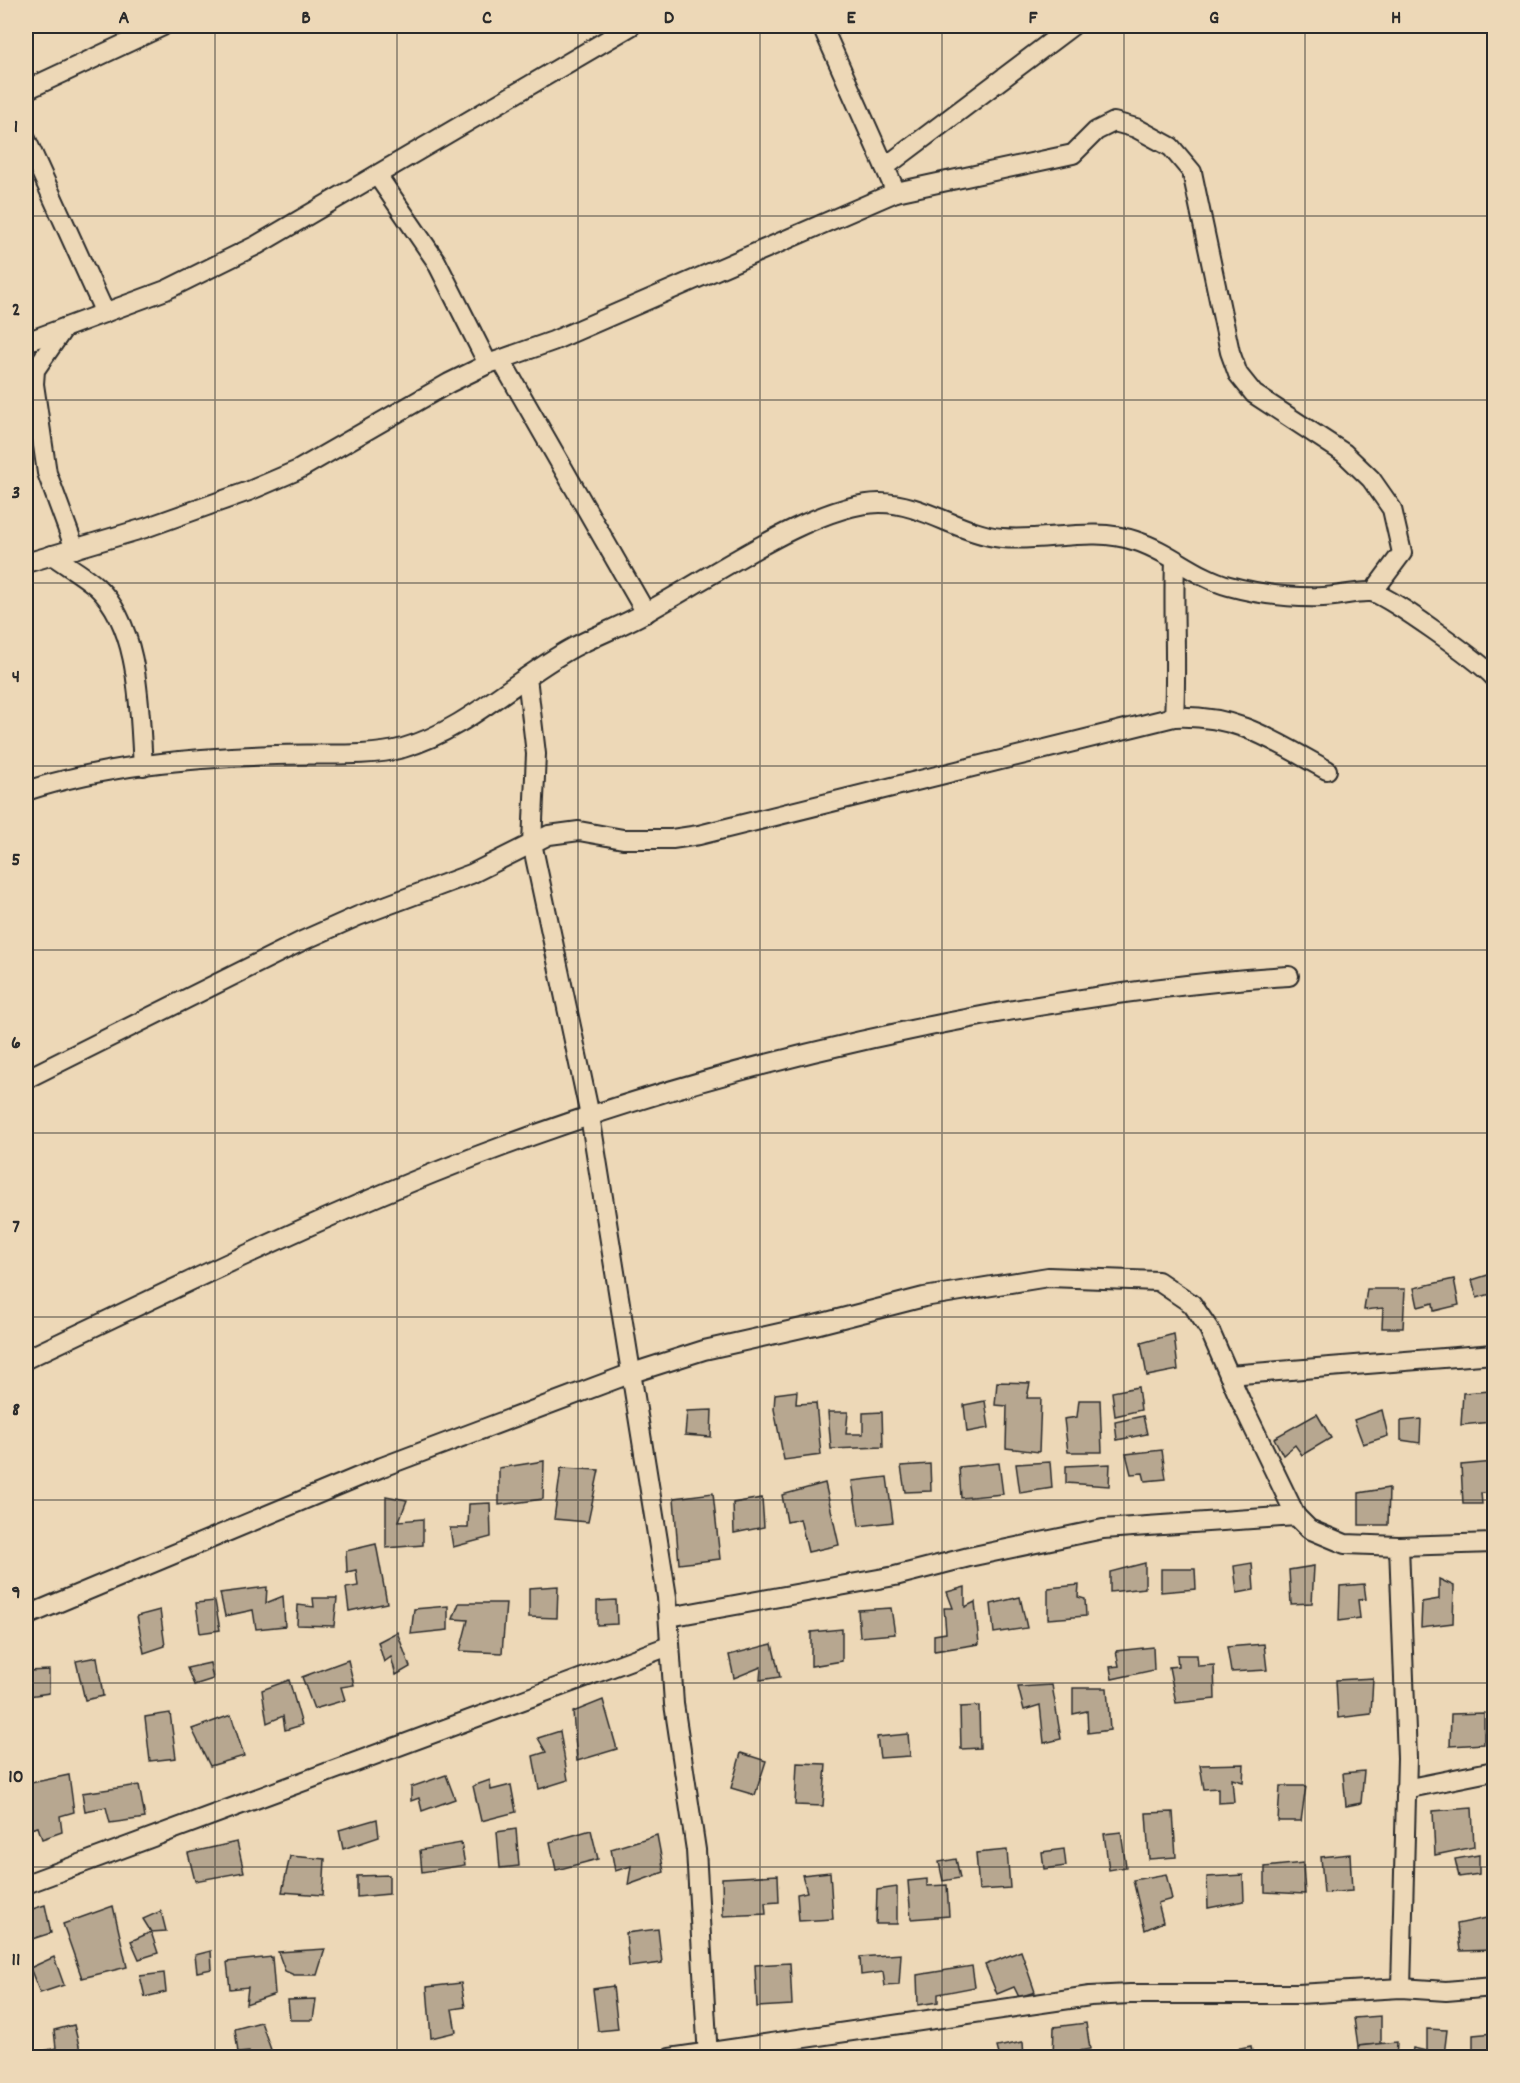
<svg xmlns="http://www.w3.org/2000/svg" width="1520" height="2083" font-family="Dekko,sans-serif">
<rect width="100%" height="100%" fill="#edd8b7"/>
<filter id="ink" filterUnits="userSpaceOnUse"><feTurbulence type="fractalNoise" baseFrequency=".0167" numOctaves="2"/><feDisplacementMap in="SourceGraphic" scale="12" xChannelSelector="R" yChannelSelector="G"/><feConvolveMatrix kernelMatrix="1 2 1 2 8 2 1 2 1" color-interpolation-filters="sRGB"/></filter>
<g filter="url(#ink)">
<g fill="#b7a790" stroke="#2b2b2b" stroke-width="1.5">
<polygon points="1494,1273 1494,1293 1477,1298 1472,1280"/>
<polygon points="1454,1279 1459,1305 1434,1311 1433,1303 1418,1307 1414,1288"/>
<polygon points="1367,1289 1405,1289 1403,1328 1382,1328 1383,1308 1364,1310"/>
<polygon points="1174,1334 1178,1370 1147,1376 1141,1343"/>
<polygon points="997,1382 1030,1383 1027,1398 1041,1398 1039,1452 1006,1448 1007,1406 995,1405"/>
<polygon points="1138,1387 1141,1410 1115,1416 1112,1392"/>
<polygon points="797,1391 796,1404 816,1403 821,1455 784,1460 774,1409 775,1394"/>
<polygon points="1491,1391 1491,1422 1461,1425 1463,1393"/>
<polygon points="1079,1400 1100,1400 1102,1452 1068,1452 1064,1419 1077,1417"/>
<polygon points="985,1401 989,1428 967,1432 964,1405"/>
<polygon points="712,1410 711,1437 685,1435 687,1411"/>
<polygon points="1382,1410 1388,1436 1363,1444 1354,1420"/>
<polygon points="828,1412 848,1412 846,1434 863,1434 863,1413 882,1412 883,1447 831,1449"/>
<polygon points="1317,1414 1331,1438 1302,1455 1295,1445 1283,1455 1274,1438"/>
<polygon points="1143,1416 1147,1434 1117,1440 1115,1422"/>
<polygon points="1421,1419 1420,1443 1401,1440 1401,1421"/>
<polygon points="1162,1450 1166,1479 1145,1481 1143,1473 1131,1474 1126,1454"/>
<polygon points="544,1461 543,1499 499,1505 499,1468"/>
<polygon points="1050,1462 1052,1488 1020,1493 1016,1464"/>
<polygon points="1494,1462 1494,1494 1481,1493 1482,1504 1463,1504 1461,1465"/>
<polygon points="999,1463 1003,1494 961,1498 959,1467"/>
<polygon points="930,1464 931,1491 905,1492 901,1466"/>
<polygon points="1110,1464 1109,1486 1066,1483 1066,1466"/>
<polygon points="561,1468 599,1470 588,1522 554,1519"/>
<polygon points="887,1477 893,1522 859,1526 852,1481"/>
<polygon points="825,1483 839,1545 808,1552 800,1519 787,1522 782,1495"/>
<polygon points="1389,1488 1388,1525 1359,1525 1359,1493"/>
<polygon points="713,1493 720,1559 679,1564 674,1498"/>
<polygon points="386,1496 407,1500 399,1521 423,1519 423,1545 386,1548"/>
<polygon points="762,1498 764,1527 734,1533 733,1503"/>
<polygon points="490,1503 491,1537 453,1547 450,1528 468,1528 469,1504"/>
<polygon points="376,1544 387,1603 349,1611 346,1588 358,1586 356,1570 347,1572 346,1551"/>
<polygon points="1145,1563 1145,1588 1110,1592 1110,1572"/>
<polygon points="1252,1563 1254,1590 1237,1593 1234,1566"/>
<polygon points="1314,1566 1312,1603 1291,1604 1289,1570"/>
<polygon points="1161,1569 1195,1569 1196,1589 1161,1592"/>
<polygon points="1439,1579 1454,1586 1453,1623 1421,1627 1422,1602 1439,1599"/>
<polygon points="1364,1584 1366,1599 1358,1600 1360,1618 1339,1621 1340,1586"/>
<polygon points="1079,1585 1078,1597 1085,1599 1086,1616 1048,1619 1048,1588"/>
<polygon points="558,1586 557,1618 529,1617 529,1588"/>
<polygon points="267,1587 266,1603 283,1596 285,1626 256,1629 253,1610 225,1616 220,1593"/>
<polygon points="965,1587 965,1607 975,1602 979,1644 934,1651 934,1635 946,1633 944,1608 953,1608 947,1592"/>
<polygon points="1020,1597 1027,1628 994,1633 991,1604"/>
<polygon points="313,1598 337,1598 334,1626 297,1625 298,1605 314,1607"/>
<polygon points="616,1600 617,1624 597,1625 597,1601"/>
<polygon points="215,1601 220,1630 200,1633 196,1603"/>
<polygon points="459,1603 506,1603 502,1653 460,1651 468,1620 453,1619"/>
<polygon points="448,1606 448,1630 411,1634 414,1609"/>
<polygon points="891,1608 895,1634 860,1637 858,1610"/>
<polygon points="160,1610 165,1646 144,1653 137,1616"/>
<polygon points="842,1629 842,1661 811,1666 811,1632"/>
<polygon points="397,1632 410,1667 396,1675 391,1657 384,1662 378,1642"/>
<polygon points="772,1644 780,1677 760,1680 761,1667 734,1678 729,1655"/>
<polygon points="1264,1644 1267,1670 1231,1672 1227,1647"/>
<polygon points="1153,1647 1154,1670 1112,1679 1110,1667 1119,1666 1116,1651"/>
<polygon points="1177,1655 1197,1655 1198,1666 1214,1665 1215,1699 1176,1703 1169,1667 1178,1666"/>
<polygon points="97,1657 103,1696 85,1700 76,1661"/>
<polygon points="348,1660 354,1685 341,1687 345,1700 314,1709 302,1677"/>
<polygon points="210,1663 213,1679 194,1685 187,1668"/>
<polygon points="49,1670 49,1693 29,1696 28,1671"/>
<polygon points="1373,1678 1371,1714 1338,1718 1336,1680"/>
<polygon points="289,1680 302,1725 285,1730 283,1716 267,1723 262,1690"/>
<polygon points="1052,1685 1061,1739 1044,1743 1040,1705 1024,1710 1018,1687"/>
<polygon points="1073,1688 1107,1688 1110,1730 1088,1733 1087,1711 1073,1714"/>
<polygon points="603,1700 617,1749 577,1761 573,1712"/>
<polygon points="979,1706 980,1748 961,1749 960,1707"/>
<polygon points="170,1713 176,1758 150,1761 145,1717"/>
<polygon points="1484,1713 1484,1744 1450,1746 1451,1714"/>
<polygon points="231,1715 244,1756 210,1766 192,1729"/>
<polygon points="560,1731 568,1780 539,1789 533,1756 546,1752 538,1738"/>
<polygon points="908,1734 910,1756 880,1758 877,1737"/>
<polygon points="741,1753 766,1761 755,1795 731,1788"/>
<polygon points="797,1763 826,1764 823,1806 795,1805"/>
<polygon points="1244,1764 1243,1782 1232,1779 1234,1802 1218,1803 1218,1788 1204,1789 1200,1765"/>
<polygon points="1364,1771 1361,1803 1346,1806 1343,1773"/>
<polygon points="69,1775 74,1812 60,1816 62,1832 42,1839 38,1827 26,1830 26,1784"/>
<polygon points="446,1775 455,1799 422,1811 419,1798 411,1801 411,1787"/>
<polygon points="490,1780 491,1790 511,1785 516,1812 481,1821 473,1786"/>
<polygon points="139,1785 145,1818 110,1823 106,1807 85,1811 82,1793"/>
<polygon points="1280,1786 1306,1786 1301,1821 1278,1821"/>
<polygon points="1472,1808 1474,1847 1435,1855 1433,1811"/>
<polygon points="1173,1812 1176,1857 1149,1859 1146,1813"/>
<polygon points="377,1819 379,1837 343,1849 339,1830"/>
<polygon points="516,1829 519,1866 500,1868 497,1832"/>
<polygon points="591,1830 598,1859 556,1870 550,1842"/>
<polygon points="1121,1832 1126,1867 1109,1870 1104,1834"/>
<polygon points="657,1835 664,1872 628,1885 631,1866 615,1871 611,1849"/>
<polygon points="237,1842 244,1872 195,1881 188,1853"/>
<polygon points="461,1843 465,1865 422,1872 420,1850"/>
<polygon points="1064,1849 1066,1866 1044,1869 1042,1852"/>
<polygon points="1007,1850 1010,1888 979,1890 976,1853"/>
<polygon points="1350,1854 1352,1891 1324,1893 1321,1857"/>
<polygon points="1479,1855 1479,1874 1459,1877 1455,1859"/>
<polygon points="290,1856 325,1859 323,1895 282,1892"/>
<polygon points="956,1859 960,1878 943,1881 939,1862"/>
<polygon points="1303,1863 1305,1894 1265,1892 1265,1867"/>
<polygon points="830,1872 833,1919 799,1921 797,1894 807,1892 802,1875"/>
<polygon points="1166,1874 1172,1899 1158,1903 1163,1922 1145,1930 1133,1880"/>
<polygon points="389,1875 389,1894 357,1897 357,1876"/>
<polygon points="778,1875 779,1902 765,1903 766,1914 723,1916 722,1878"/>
<polygon points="1243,1875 1244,1901 1208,1908 1207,1877"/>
<polygon points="927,1879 927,1886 947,1885 949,1916 911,1919 908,1881"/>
<polygon points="897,1887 897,1924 876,1924 877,1890"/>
<polygon points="45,1905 51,1933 26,1941 26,1911"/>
<polygon points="113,1906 127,1967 82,1978 63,1924"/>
<polygon points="161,1911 166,1931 151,1932 143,1919"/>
<polygon points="1492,1917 1494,1950 1460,1951 1457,1924"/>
<polygon points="658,1929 662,1963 629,1967 626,1933"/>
<polygon points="151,1932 158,1953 139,1959 131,1941"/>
<polygon points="325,1949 317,1975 294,1975 285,1971 278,1952"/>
<polygon points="211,1951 212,1969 197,1972 195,1955"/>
<polygon points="1021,1951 1035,1992 1019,1997 1014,1987 997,1994 985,1965"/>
<polygon points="901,1954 899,1985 885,1986 883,1972 861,1975 860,1957"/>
<polygon points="54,1957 64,1985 40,1993 30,1968"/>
<polygon points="272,1957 275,1994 246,2004 248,1987 230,1989 227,1962"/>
<polygon points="790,1963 792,2005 757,2007 755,1965"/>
<polygon points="972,1966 975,1987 938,1994 938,2002 918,2005 917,1975"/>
<polygon points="164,1973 166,1992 145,1997 140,1976"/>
<polygon points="461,1983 465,2007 452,2009 456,2032 431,2038 427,1987"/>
<polygon points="613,1986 618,2029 598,2031 593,1989"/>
<polygon points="316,1999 313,2020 290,2020 288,2000"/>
<polygon points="1381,2016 1381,2044 1358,2046 1354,2018"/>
<polygon points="261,2022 274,2058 250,2058 249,2052 238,2053 235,2029"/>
<polygon points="1086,2023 1090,2049 1053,2056 1054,2027"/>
<polygon points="74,2025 82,2058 44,2058 43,2051 56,2048 54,2030"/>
<polygon points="1427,2029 1447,2030 1444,2055 1427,2051"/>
<polygon points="1494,2033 1494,2058 1473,2058 1473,2035"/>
<polygon points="1023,2042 1024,2058 1000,2058 997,2047"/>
<polygon points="1397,2042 1396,2058 1358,2058 1358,2046"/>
<polygon points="1251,2046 1253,2058 1231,2058 1230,2050"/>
<polygon points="1413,2048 1427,2051 1427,2058 1411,2058"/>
</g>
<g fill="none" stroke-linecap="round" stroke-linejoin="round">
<defs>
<g id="lane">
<polyline points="26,90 163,26"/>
<polyline points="26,139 105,313"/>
<polyline points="885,167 1072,26"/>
<polyline points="377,175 436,261 488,364"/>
<polyline points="896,192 1073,154 1096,131 1114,122 1136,128 1171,147 1192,172 1230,352 1238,374 1254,394 1344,453 1371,479 1392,509 1402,553 1373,592"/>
<polyline points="64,328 35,370 34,384 47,473 75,549"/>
<polyline points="26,342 166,290 257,245 631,26"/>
<polyline points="501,360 646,613"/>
<path d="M52,555C67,566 84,575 97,587C141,628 139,711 143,766"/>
<polyline points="26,563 145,528 249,491 298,470 449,383 488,364 553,341 896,192 822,26"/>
<polyline points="527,677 536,754 532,843 590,1116 667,1597 674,1704 696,1850 708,2058"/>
<path d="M1174,717C1177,665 1173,613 1175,561"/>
<path d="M26,791C106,765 192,758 276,755C314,753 367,758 403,748C467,730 516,678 574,647C599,634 627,624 652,609C711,577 816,503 880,503C923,503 960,534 1002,538C1047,542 1092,526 1136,541C1169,551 1195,577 1229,586C1258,594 1293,598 1323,597C1338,597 1356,591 1371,592C1387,594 1480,662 1494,677"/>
<path d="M26,1079L302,941L358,916L471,874L549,835L579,831L623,839H672L699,835L1174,717C1237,714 1274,741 1327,770"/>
<path d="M26,1359C183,1285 338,1207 501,1147C662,1087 829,1044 997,1013C1094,996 1190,982 1289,976"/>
<polyline points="1229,1375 1494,1354"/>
<polyline points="1399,1546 1407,1758 1401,1988"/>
<polyline points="26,1616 382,1467 632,1373 704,1350 815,1325 924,1297 1048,1277 1158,1281 1192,1304 1209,1329 1241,1402 1296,1516"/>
<polyline points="669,1617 895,1576 969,1557 1103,1529 1296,1516 1309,1529 1345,1544 1399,1546 1494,1543"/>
<polyline points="1405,1789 1494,1771"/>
<polyline points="26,1884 669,1646"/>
<polyline points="670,2058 1090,1996 1130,1994 1298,1994 1401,1988 1446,1991 1494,1987"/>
</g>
</defs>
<use href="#lane" stroke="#2b2b2b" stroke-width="22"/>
<use href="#lane" stroke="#edd8b7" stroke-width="18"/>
</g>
</g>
<path fill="none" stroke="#2b2b2b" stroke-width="1.5" stroke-opacity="0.55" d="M215,26V2058M397,26V2058M578,26V2058M760,26V2058M942,26V2058M1124,26V2058M1305,26V2058M26,216H1494M26,400H1494M26,583H1494M26,766H1494M26,950H1494M26,1133H1494M26,1317H1494M26,1500H1494M26,1683H1494M26,1867H1494"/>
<rect width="1520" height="2083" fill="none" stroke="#edd8b7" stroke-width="66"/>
<rect x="33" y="33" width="1454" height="2017" fill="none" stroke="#2b2b2b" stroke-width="2"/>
<g font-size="20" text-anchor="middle" font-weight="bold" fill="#2b2b2b">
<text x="124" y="23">A</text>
<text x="306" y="23">B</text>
<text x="487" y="23">C</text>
<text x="669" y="23">D</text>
<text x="851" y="23">E</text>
<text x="1033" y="23">F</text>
<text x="1214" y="23">G</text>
<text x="1396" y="23">H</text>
<text x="16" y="132">1</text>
<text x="16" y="315">2</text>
<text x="16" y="498">3</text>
<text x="16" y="682">4</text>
<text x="16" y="865">5</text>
<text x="16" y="1048">6</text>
<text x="16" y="1232">7</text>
<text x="16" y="1415">8</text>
<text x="16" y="1598">9</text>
<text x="16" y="1782">10</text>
<text x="16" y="1965">11</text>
</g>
</svg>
